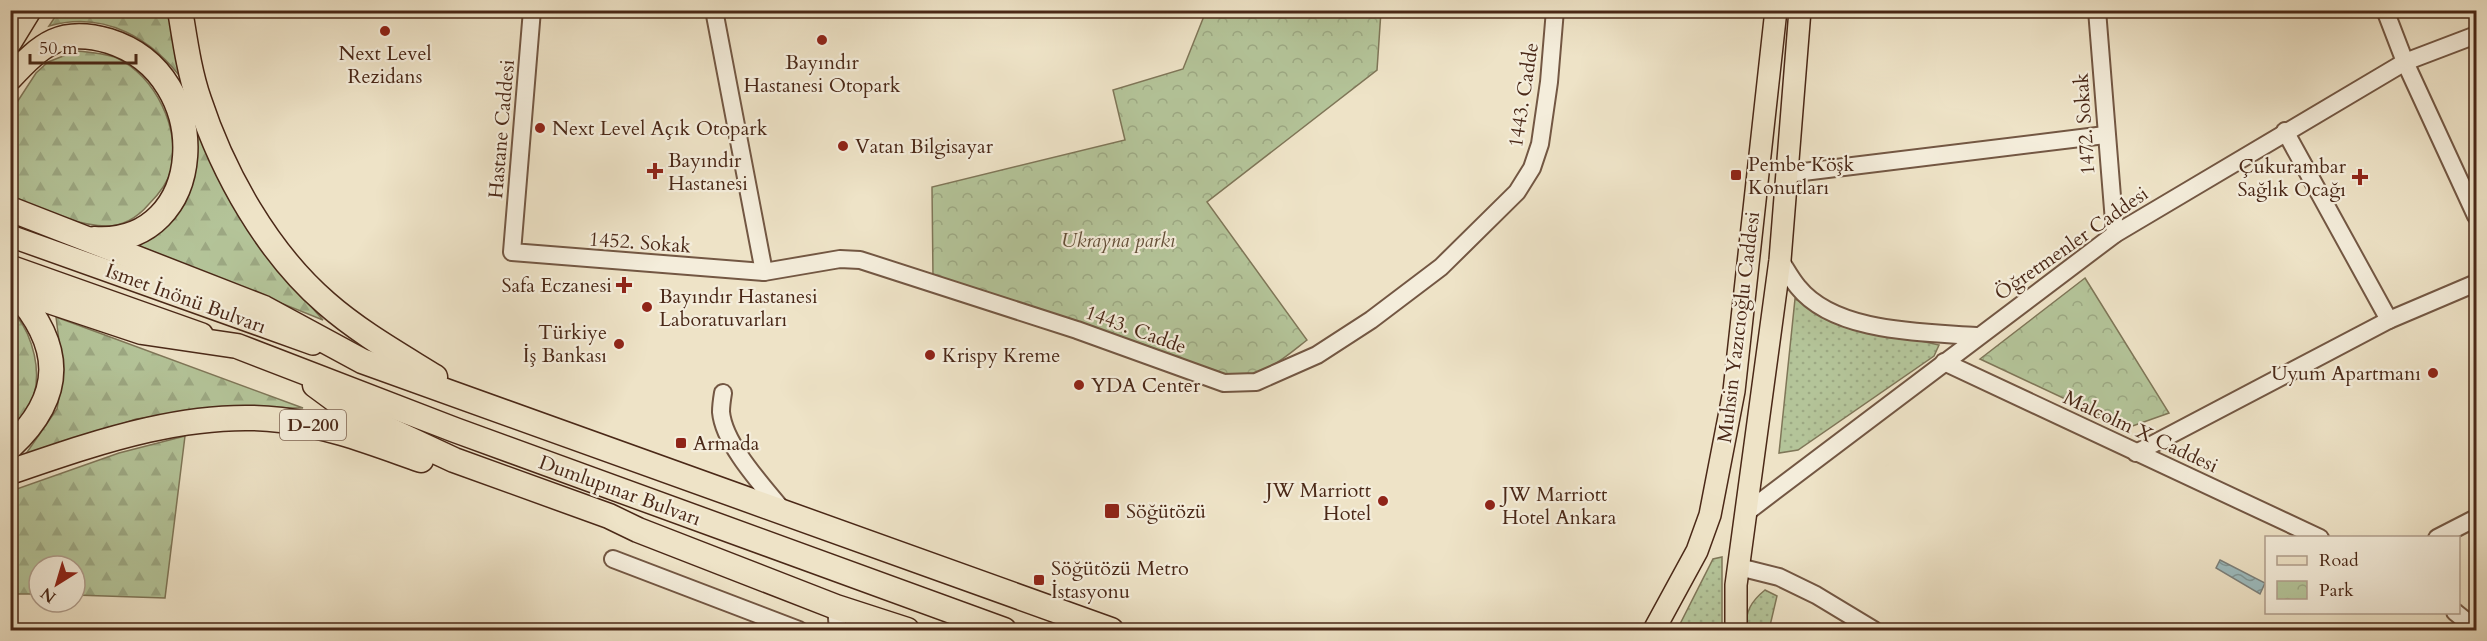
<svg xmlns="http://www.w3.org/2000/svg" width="2487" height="641" font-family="Cardo,serif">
<defs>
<pattern id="grass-dots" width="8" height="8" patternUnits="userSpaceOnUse" patternTransform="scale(1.5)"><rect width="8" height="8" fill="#b4c499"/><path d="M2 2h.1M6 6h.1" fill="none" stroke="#9ca883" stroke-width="1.8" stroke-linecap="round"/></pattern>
<pattern id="forest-firs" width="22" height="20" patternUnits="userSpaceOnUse" patternTransform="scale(1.5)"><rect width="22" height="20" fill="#b4c499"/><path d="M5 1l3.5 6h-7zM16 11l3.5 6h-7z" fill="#9ca883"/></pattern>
<pattern id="park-crowns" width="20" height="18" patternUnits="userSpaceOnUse" patternTransform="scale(1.5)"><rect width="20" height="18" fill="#b4c499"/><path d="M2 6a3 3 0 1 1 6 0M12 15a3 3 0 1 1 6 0" fill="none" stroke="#9ca883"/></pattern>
<pattern id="water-waves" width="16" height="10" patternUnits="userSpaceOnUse" patternTransform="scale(1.5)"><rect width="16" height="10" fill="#9dbcbf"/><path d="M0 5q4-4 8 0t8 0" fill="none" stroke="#82999a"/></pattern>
</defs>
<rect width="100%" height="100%" fill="#eee3c7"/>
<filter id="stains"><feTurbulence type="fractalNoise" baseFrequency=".00333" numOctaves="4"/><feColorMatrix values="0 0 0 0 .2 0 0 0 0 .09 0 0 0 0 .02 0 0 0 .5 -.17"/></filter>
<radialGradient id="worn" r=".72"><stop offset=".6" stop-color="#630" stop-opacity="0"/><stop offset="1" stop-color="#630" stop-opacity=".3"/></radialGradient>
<g fill="url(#grass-dots)" stroke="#7f7658" stroke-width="1.5">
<polygon points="1795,299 1848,325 1939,345 1934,356 1798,450 1779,453"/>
<polygon points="1722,557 1722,630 1677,630 1713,559"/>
<path d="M1765,590L1777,596L1769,630H1745C1746,612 1750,602 1765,590Z"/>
</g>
<g fill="url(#forest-firs)" stroke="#7f7658" stroke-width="1.5">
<path d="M59,11H167L185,83C153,39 105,10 49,26Z"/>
<path d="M76,51C90,52 104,53 117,58C155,76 181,129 171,170C168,182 158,195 149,204C138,217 123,226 106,226C74,226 40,207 11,196L10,113L36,73L48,62Z"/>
<path d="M197,122L287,279L323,320L139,246C192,208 198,184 197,122Z"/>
<path d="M11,311C29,326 39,360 36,385C34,402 22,417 11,430Z"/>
<polygon points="56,317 303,408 227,408 136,419 23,458 57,409 63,373"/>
<polygon points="185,436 165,598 75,595 75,566 39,566 39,594 11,594 11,491 119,453"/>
</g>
<g fill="url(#park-crowns)" stroke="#7f7658" stroke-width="1.5">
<path d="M1206,11H1381L1377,70L1207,202L1307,340C1278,363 1260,381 1221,374L933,277L932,187L1125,140L1113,90L1183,69Z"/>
<polygon points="2085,278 2169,413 2127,428 1980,359"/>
</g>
<polygon fill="url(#water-waves)" stroke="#7c817c" stroke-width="1.5" points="2220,560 2265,583 2260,594 2216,568"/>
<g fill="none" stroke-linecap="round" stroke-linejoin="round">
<defs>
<g id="minor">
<polyline points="532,10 512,252 764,272 840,259 860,260 1077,330 1224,383 1256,382 1317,355 1371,320 1441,267 1517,192 1532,168 1540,144 1549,82 1555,10"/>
<polyline points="714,10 764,272"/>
<polyline points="2097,10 2115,234"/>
<polyline points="2385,10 2405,62 2476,216"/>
<polyline points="2285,131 2389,320"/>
<polyline points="1787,174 2105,135"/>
<path d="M1780,260C1786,269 1791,279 1798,287C1835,333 1922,332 1976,336"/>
<polyline points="1944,362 2320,538"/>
<path d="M723,393C722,399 721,406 721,412C724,445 764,487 784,512"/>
<polyline points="2136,453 2389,320 2476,283"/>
<polyline points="1747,512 2115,234 2405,62 2476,35"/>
<polyline points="2437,538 2476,518"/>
<polyline points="613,559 799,630"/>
<polyline points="1739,567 1779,577 1816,595 1874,630"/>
<polyline points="836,607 838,630"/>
<polyline points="2455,612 2476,629"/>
</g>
<g id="major">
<polyline points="10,236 313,344"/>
<polyline points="10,266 202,334"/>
<polyline points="1654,630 1697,551 1710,515 1734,391 1776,10"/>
<polyline points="1736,630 1736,585 1780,260 1800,10"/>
</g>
<g id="highway">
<path d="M180,10C185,40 189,71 199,100C223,173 267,252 326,303C359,332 398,354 435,377"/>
<polyline points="10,41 29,10"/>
<path d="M10,78C42,44 61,27 109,41C218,75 208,247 94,239"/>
<polyline points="10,209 264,308 362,361 1111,630"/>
<polyline points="10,288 142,332 237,346 455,430 1004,630"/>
<polyline points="315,385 353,413 454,460 609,516 638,530 836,607 907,630"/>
<path d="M10,447C66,395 63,345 14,291"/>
<path d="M10,472C95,443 190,409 281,420C330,426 375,444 421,460"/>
</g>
</defs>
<use href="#minor" stroke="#735743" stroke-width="20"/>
<use href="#major" stroke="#4a2817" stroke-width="24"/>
<use href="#highway" stroke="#4a2817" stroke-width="27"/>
<use href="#minor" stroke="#f4eddb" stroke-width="16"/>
<use href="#major" stroke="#eee3c7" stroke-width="21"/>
<use href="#highway" stroke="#eee3c7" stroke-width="24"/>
</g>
<g fill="#8f2418" stroke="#f4eddb" stroke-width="2">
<circle cx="385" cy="31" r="6"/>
<circle cx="822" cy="40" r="6"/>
<circle cx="540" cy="128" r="6"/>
<circle cx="843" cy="146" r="6"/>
<path d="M652 162h6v6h6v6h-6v6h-6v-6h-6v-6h6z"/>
<rect x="1730" y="169" width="12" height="12" rx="3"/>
<path d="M2357 168h6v6h6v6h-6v6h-6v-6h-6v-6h6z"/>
<path d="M621 276h6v6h6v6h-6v6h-6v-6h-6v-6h6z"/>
<circle cx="647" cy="307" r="6"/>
<circle cx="619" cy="344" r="6"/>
<circle cx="930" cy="355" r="6"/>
<circle cx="2433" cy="373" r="6"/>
<circle cx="1079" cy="385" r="6"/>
<rect x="675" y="437" width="12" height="12" rx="3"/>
<circle cx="1383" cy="501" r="6"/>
<circle cx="1490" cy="505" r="6"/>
<rect x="1104" y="503" width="16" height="16" rx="3"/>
<rect x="1033" y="574" width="12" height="12" rx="3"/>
</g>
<g text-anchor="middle" stroke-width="4.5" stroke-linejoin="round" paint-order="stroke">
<rect fill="#f4eddb" stroke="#7d6352" stroke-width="1.5" x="280" y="410" width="66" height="30" rx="4.5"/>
<g font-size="18" font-weight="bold" fill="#4a2817">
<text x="313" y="431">D-200</text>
</g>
<g font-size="20" fill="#4a2817" stroke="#f4eddb" text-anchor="start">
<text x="385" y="60" text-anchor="middle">Next Level<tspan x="385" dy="23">Rezidans</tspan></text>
<text x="822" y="69" text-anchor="middle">Bayındır<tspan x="822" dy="23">Hastanesi Otopark</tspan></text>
<text x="552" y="135">Next Level Açık Otopark</text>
<text x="855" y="153">Vatan Bilgisayar</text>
<text x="668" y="167">Bayındır<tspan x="668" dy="23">Hastanesi</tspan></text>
<text x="1748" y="171">Pembe Köşk<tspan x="1748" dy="23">Konutları</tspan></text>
<text x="2346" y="173" text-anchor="end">Çukurambar<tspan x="2346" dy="23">Sağlık Ocağı</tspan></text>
<text x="612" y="292" text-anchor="end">Safa Eczanesi</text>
<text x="659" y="303">Bayındır Hastanesi<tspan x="659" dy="23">Laboratuvarları</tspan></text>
<text x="607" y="339" text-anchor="end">Türkiye<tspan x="607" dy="23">İş Bankası</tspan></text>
<text x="942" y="362">Krispy Kreme</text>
<text x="2421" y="380" text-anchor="end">Uyum Apartmanı</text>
<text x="1091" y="392">YDA Center</text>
<text x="693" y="450">Armada</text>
<text x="1371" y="497" text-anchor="end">JW Marriott<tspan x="1371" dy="23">Hotel</tspan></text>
<text x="1502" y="501">JW Marriott<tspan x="1502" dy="23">Hotel Ankara</tspan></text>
<text x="1126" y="518">Söğütözü</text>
<text x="1051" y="575">Söğütözü Metro<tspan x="1051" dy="23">İstasyonu</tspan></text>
</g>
<g font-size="20" fill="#4a2817" stroke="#f4eddb">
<text transform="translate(1523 95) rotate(-81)" y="7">1443. Cadde</text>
<text transform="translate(2084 124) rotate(-94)" y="7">1472. Sokak</text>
<text transform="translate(501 129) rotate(-85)" y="7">Hastane Caddesi</text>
<text transform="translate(640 242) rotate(4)" y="7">1452. Sokak</text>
<text transform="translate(2071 243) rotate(-35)" y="7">Öğretmenler Caddesi</text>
<text transform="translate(186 298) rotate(20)" y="7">İsmet İnönü Bulvarı</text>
<text transform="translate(1738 327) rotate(-83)" y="7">Muhsin Yazıcıoğlu Caddesi</text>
<text transform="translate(1136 329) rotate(20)" y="7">1443. Cadde</text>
<text transform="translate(2141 431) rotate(25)" y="7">Malcolm X Caddesi</text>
<text transform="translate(620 490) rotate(20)" y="7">Dumlupınar Bulvarı</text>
</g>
<g font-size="20" font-style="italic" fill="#644f38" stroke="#f4eddb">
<text x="1118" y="247">Ukrayna parkı</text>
</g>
</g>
<rect width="2487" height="641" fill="none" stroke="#eee3c7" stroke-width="36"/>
<rect x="12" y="12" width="2463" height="617" fill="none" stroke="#4a2817" stroke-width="3"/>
<rect x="18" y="18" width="2451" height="605" fill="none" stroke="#4a2817" stroke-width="1.5"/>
<rect x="2265" y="536" width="195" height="78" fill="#f4eddb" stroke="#b09e8d" stroke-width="1.5"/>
<rect x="2277" y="556" width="30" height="9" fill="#eee3c7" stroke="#b09e8d" stroke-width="1.5"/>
<text x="2319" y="566" font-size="18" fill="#4a2817">Road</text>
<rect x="2277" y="581" width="30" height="18" fill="url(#park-crowns)" stroke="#b09e8d" stroke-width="1.5"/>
<text x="2319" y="596" font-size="18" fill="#4a2817">Park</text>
<g transform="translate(57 584) rotate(217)"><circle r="28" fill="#f4eddb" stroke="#b09e8d" stroke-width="1.5"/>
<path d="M0-4.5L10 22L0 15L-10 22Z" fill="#8f2418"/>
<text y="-9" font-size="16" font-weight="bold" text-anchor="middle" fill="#4a2817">N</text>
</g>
<path d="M30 54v9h106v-9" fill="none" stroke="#4a2817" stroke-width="3"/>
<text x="39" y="54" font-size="18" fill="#4a2817" stroke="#f4eddb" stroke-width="4.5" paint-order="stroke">50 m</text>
<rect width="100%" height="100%" filter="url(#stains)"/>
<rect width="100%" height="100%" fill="url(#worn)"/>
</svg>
